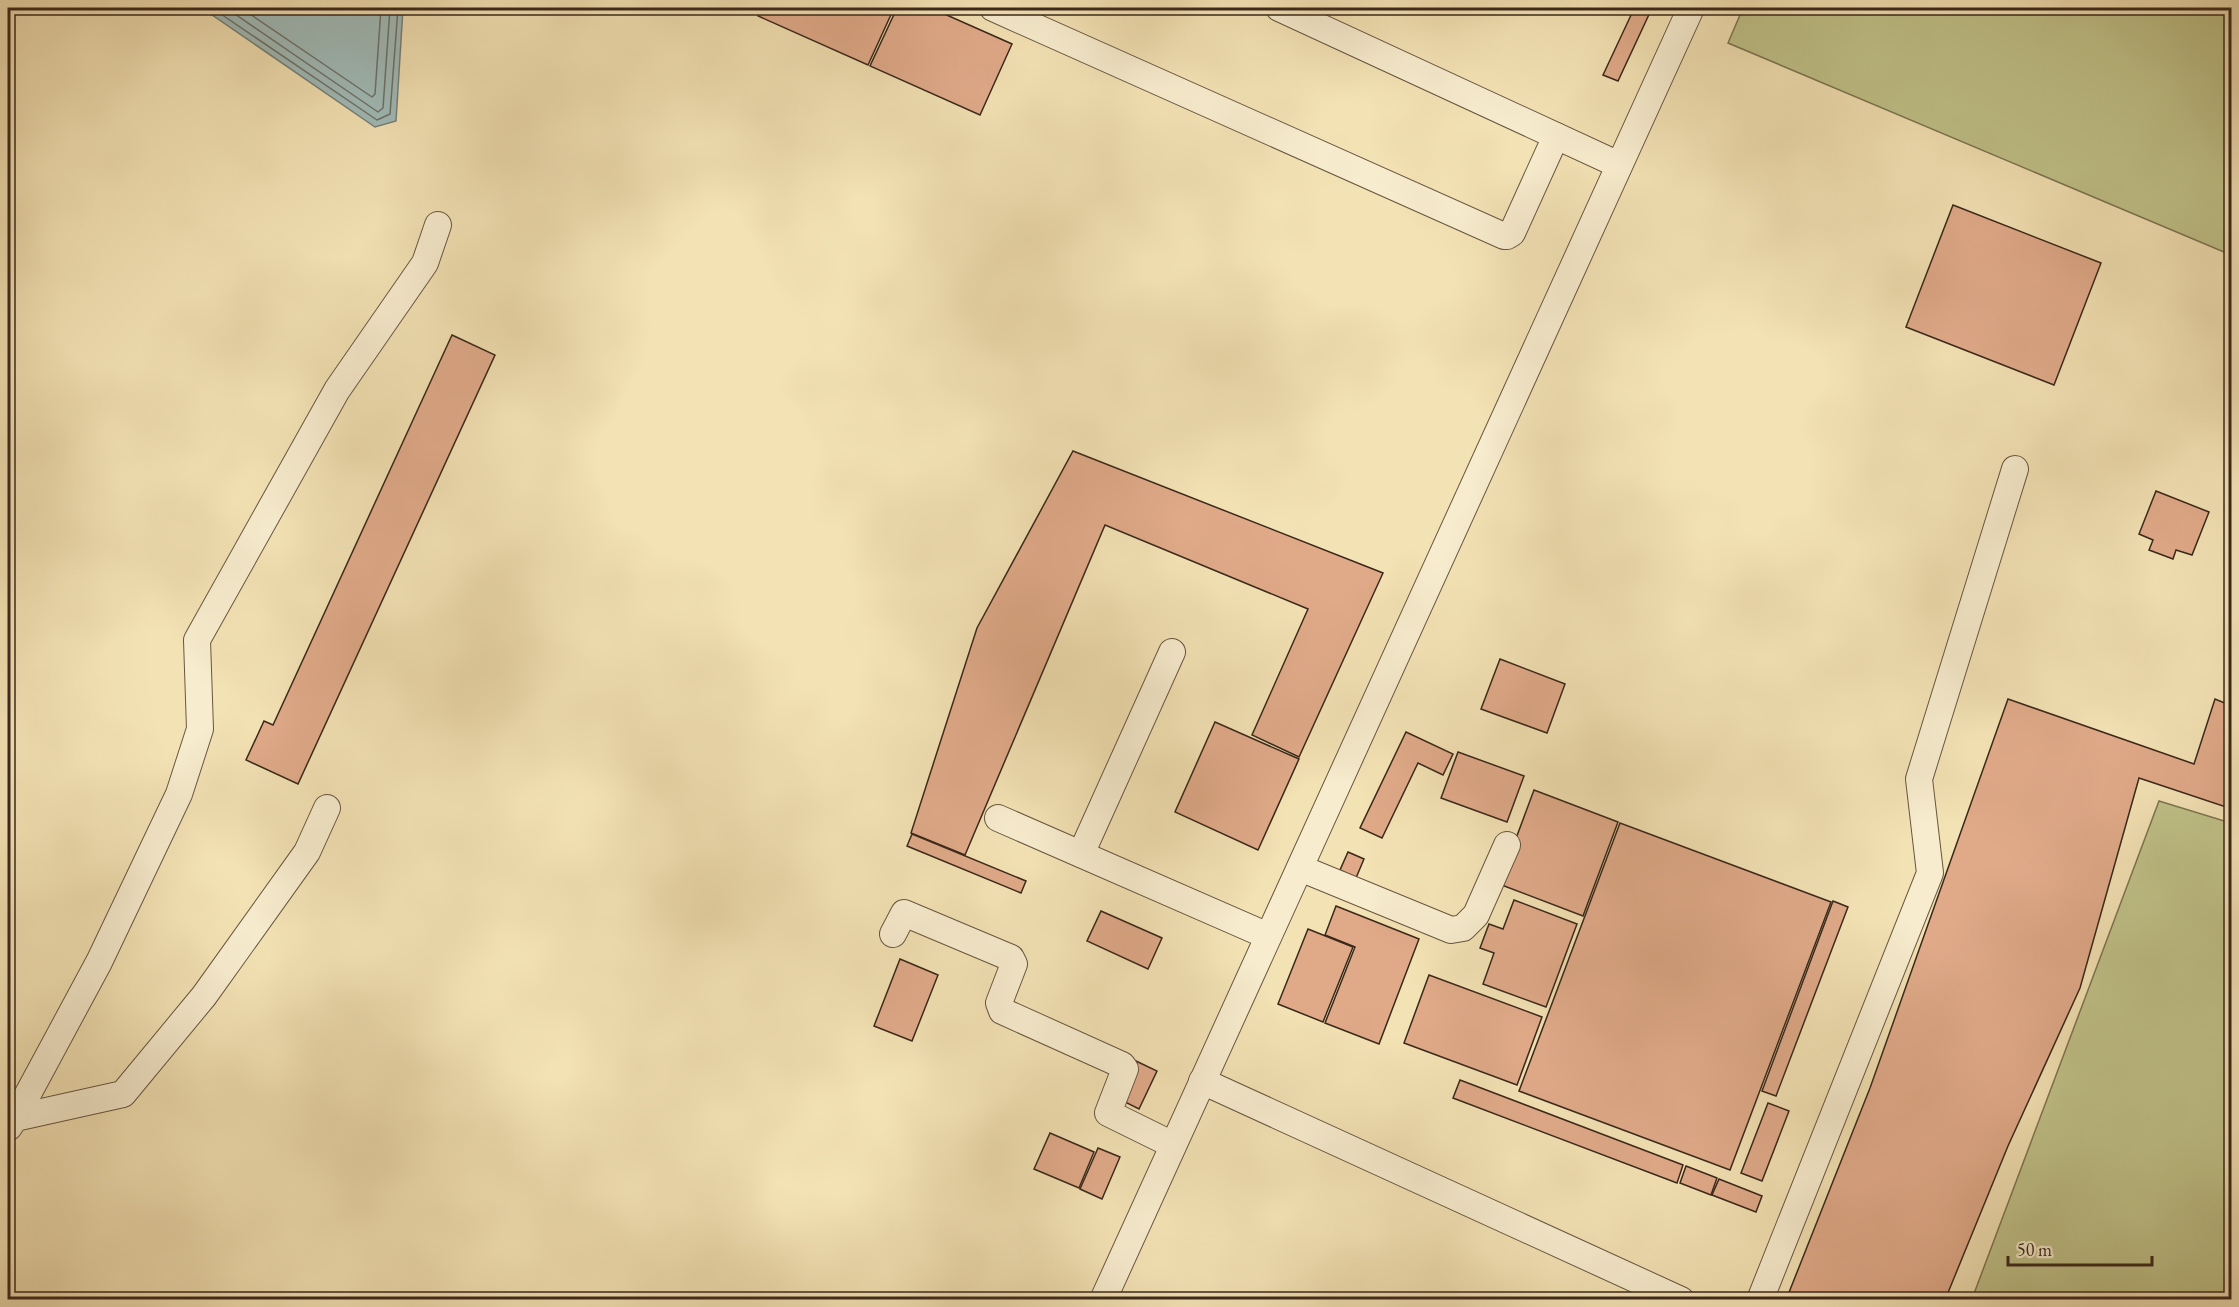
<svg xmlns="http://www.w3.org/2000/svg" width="2239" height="1307" font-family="'EB Garamond',serif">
<rect width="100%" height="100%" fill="#f3e2b4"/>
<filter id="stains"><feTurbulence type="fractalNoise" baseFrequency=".00333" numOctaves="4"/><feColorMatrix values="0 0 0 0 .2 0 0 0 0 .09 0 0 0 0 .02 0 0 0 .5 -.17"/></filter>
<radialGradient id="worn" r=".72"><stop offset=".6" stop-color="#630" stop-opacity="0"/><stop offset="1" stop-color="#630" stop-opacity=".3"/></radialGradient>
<g fill="#c0c289" stroke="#7d7552" stroke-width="1.5">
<polygon points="1743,8 2231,8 2231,255 1728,43"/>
<polygon points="2159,801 2231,823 2231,1299 1972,1299"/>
</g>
<polygon fill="#a0bbb8" stroke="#778079" stroke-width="1.5" points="202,8 403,8 396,121 375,127"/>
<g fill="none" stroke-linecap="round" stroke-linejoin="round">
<g stroke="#6d726a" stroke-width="1.5">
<polyline points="212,8 377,120 390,114 398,8"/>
<polyline points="226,8 378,112 383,108 390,8"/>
<polyline points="241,8 372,97 375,94 381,8"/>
</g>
</g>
<g fill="#e0aa89" stroke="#3a281b" stroke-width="1.5">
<polygon points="762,8 894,8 868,65 758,16"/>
<polygon points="897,8 931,8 1012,44 980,115 870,66"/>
<polygon points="1626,8 1652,8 1618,81 1603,75 1632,13 1625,10"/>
<polygon points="1953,205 2101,263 2054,385 1906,327"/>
<polygon points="452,335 495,355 298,784 246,760 264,721 273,725"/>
<polygon points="1073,451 1383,573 1299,757 1252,735 1308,609 1105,525 965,855 911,833 977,628"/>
<polygon points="2156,491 2209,512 2192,555 2176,550 2173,559 2149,550 2153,540 2139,534"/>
<polygon points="1500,659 1565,684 1547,733 1481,709"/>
<polygon points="2008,699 2194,764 2215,699 2232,706 2232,809 2139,778 2080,988 2008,1146 1945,1300 1786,1300 1870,1088"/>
<polygon points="1215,722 1299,759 1258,850 1175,812"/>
<polygon points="1406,732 1453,754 1443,775 1418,763 1382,838 1360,828"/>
<polygon points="1458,752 1524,776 1507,822 1441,798"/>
<polygon points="1534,790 1618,822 1583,916 1499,884"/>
<polygon points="1620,823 1831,902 1730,1170 1519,1091"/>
<polygon points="912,834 1026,881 1021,893 907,846"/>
<polygon points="1348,852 1364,859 1356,878 1340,870"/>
<polygon points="1514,900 1577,924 1546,1007 1483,984 1494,953 1480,948 1489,924 1503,929"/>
<polygon points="1833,901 1848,907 1776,1096 1762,1091"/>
<polygon points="1336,906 1419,939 1379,1044 1325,1023 1355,947 1325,935"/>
<polygon points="1101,911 1162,938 1148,969 1087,941"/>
<polygon points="1308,929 1353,947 1323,1022 1278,1004"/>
<polygon points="900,959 938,975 912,1041 874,1026"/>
<polygon points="1429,975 1542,1017 1517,1085 1404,1043"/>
<polygon points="1136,1061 1157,1071 1139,1109 1119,1099"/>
<polygon points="1460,1080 1683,1165 1677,1183 1453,1098"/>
<polygon points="1768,1103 1789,1111 1762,1181 1741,1173"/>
<polygon points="1050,1133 1094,1152 1079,1188 1034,1169"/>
<polygon points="1098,1148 1120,1157 1102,1199 1080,1189"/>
<polygon points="1686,1166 1717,1178 1711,1195 1680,1183"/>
<polygon points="1719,1179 1762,1196 1756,1212 1712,1195"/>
</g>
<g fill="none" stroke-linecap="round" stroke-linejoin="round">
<defs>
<g id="minor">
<polyline points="993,8 1504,236 1507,236 1512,233 1556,136"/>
<polyline points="1279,8 1619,165"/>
<polyline points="998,818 1268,936"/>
<polyline points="1081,854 1172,652"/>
<polyline points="1300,868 1451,930 1463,928 1476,915 1507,845"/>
<polyline points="893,934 904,913 1011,958 1014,964 999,1003 1002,1011 1122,1065 1125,1069 1108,1113 1173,1145"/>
<polyline points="1202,1081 1681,1300"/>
<polyline points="15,1118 99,962 179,794 200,729 197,640 337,390 425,263 438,225"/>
<polyline points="9,1127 15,1118 123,1094 204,996 307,852 327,808"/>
<polyline points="1103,1300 1691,8"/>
<polyline points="1760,1300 1930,873 1919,779 2015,469"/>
</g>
</defs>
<use href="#minor" stroke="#685641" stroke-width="28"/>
<use href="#minor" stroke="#f7ecce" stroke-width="26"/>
</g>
<rect width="2239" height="1307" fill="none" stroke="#f3e2b4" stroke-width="30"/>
<rect x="9" y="9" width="2221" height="1289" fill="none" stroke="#3a281b" stroke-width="3"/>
<rect x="15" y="15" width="2209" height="1277" fill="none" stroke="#3a281b" stroke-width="1.5"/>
<path d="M2008 1256v9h144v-9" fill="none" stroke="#3a281b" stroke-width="3"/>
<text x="2017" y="1256" font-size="18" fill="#3a281b" stroke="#f7ecce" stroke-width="4.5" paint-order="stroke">50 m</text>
<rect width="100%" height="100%" filter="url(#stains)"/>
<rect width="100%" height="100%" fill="url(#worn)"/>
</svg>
